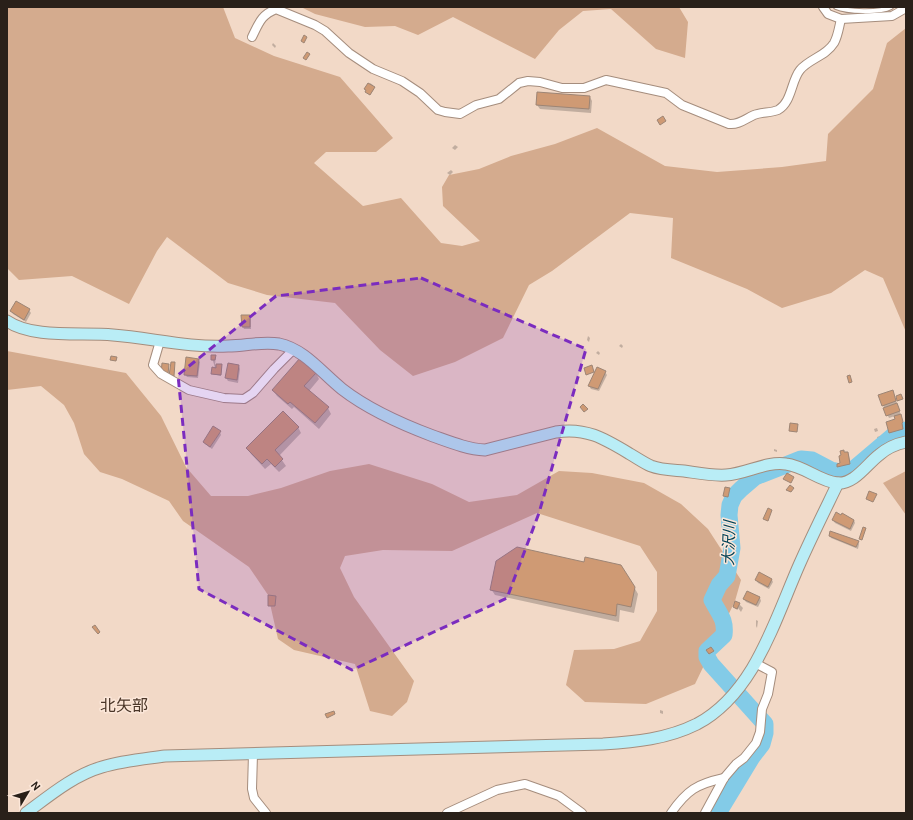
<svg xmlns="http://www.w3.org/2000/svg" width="913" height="820" font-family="Cabin,'Noto Sans JP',sans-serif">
<rect width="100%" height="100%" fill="#f2d9c7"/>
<g fill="#d4ab8e">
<polygon points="7,7 223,7 235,38 274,56 340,77 393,138 376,152 326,152 314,163 363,206 401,198 441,243 462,246 480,241 443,206 442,187 449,175 479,169 511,156 555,144 597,128 665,166 717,172 782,167 826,161 828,134 873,89 887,43 906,28 906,332 883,278 865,270 831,293 782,308 747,289 671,258 673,218 630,213 552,271 529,285 503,338 455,362 413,376 380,350 335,303 267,295 228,283 167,237 157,251 129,304 72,276 19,280 7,268"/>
<polygon points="301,7 679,7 688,22 685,58 656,49 611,9 583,11 559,30 535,59 453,17 418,35 395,26 365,27 315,14"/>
<polygon points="7,351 126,373 161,416 186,467 211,496 248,496 281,488 330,471 369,464 432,484 469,502 517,495 559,471 592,473 644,483 681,504 708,529 741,580 735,601 695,684 646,704 585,702 566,685 574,650 614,649 640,641 657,611 657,572 640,546 537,513 452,551 383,550 345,556 340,568 354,597 414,681 407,702 392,716 370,711 355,664 294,650 278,639 268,595 249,567 183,521 169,501 122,479 100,472 84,454 74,423 64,405 41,386 7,390"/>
<polygon points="906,471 906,515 883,483"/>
</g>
<g fill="#0003">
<polygon points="273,43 276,46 275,48 272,45"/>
<polygon points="370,83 373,85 374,89 370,95 367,93 367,90 366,89"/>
<polygon points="590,97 592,101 591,113 540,109 537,105"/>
<polygon points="455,145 458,147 455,150 452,148"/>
<polygon points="451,170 453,172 450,175 447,173"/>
<polygon points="29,310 31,313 26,322 13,314 11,311"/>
<polygon points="249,316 251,319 251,329 244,329 243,327"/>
<polygon points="588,336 590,338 589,342 587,340"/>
<polygon points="621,344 623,346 622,348 619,346"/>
<polygon points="598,351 600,353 599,355 596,353"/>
<polygon points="216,356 215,365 222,366 221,376 212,374 215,368 213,361 212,360"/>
<polygon points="198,360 200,362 198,378 187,377 185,374"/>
<polygon points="228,365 239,366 240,369 238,383 228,381 226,378"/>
<polygon points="605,372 607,375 599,391 591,389 589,386"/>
<polygon points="316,373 319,379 309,391 328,408 331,414 319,429 294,407 292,409 277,396 273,390"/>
<polygon points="894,394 904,425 902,426 904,432 892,435 890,432 896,420 895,416 889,418 883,405"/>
<polygon points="298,427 301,433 279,456 286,466 279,472 271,464 265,469 251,454 247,448"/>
<polygon points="877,428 878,431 875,432 874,429"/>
<polygon points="220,432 221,435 212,449 205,444 204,442"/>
<polygon points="880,436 881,440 878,440 877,437"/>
<polygon points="774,449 777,450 777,452 774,451"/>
<polygon points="844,453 847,453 849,456 851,466 840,469 838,466 842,464"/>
<polygon points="743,481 745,483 742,486 740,483"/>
<polygon points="729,489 729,493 731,495 730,498 725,497"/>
<polygon points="833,520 854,520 855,523 851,531 835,523"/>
<polygon points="830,536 858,541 859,544 858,549 831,538"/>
<polygon points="756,580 772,580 773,582 769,589 758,583"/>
<polygon points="634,587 638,594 634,613 620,610 619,622 495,595 491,589"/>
<polygon points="748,592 760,598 761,601 758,607 746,602 744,599"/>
<polygon points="739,604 743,608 741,612 738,608 738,610 734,607"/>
<polygon points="756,620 758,621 757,628 756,626"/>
<polygon points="660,710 663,711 663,714 660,713"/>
</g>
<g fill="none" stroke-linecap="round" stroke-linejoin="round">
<path stroke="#83cbe7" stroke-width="17" d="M718,813L752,757L762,744L765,733V724L711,664L707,657V651L724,635C726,619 719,614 712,600L719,585L727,576L732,548L729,515L730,505L734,496L741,489L755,477L801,459L812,460L831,470L844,473L855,468L894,435L906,430"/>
</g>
<g fill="#cf9a74" stroke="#9d8575">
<polygon points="304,35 307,37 304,43 301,41"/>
<polygon points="307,52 310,54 306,60 303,58"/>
<polygon points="368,83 375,87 370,95 365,92 366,90 364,89"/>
<polygon points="537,92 590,96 589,109 536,105"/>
<polygon points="663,116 666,121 660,125 657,120"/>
<polygon points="16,301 30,309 24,320 10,311"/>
<polygon points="241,315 250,315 250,327 242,327"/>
<polygon points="211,355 216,355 215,360 211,360"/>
<polygon points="111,356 117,357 116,361 110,360"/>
<polygon points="186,357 199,359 197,376 184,375"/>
<polygon points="300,358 316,373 304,386 329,407 315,423 290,402 288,404 272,390"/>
<polygon points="171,362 175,362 174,376 169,376"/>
<polygon points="162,363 169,364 168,374 161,373"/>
<polygon points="228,363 239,365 237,380 225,378"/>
<polygon points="216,364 222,364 221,375 211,374 212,367 216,368"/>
<polygon points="592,365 594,372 586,375 584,368"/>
<polygon points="597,367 606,371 598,389 588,386"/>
<polygon points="850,375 852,382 849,383 847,376"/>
<polygon points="893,390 896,401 882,406 878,395"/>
<polygon points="901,394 903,399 897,401 896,396"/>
<polygon points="897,403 900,411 886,416 883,408"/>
<polygon points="583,404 588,409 584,412 580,407"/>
<polygon points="283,411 299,427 275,450 283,459 275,467 267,459 262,464 246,448"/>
<polygon points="901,414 903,422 902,423 903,429 889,433 886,422 895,419 894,416"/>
<polygon points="790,423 798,424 797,432 789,431"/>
<polygon points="213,426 221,431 210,447 203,442"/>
<polygon points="844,450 844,452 848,452 850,464 837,467 837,464 840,463 839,456 841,455 840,451"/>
<polygon points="787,473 794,477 791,483 783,479"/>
<polygon points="790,485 794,488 791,492 786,490"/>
<polygon points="725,487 730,488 728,497 723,496"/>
<polygon points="869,491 877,494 873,502 866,499"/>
<polygon points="768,508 772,510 768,521 763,519"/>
<polygon points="836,512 841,515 842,513 854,520 850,529 832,520"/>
<polygon points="863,527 866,528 862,540 859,539"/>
<polygon points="830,531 859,541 856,547 829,536"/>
<polygon points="517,547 584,562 585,557 621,565 635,587 631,607 617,604 616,616 490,590 496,561"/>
<polygon points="759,572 772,579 768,587 755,580"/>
<polygon points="747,591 760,597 756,605 743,599"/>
<polygon points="268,595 276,596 275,606 268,606"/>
<polygon points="735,601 740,603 737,609 733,607"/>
<polygon points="95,625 100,632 98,634 92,627"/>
<polygon points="711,647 714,651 709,654 706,650"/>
<polygon points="334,711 335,714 327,718 325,714"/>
</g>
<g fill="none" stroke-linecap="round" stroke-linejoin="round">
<defs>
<path id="lane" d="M836,7C847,12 880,13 891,7"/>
<g id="street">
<polyline points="823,7 828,14 841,19 892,16 906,8"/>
<path d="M252,37C259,23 261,15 276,9L315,25L325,31L349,53L373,69L402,81L420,93L438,110L445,112L460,114L476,105L499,99L519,83L528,81L540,82L562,88H584L606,80L666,93L682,105L729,124C739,125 745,119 754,115C761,112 771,113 778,110C792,102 791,81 800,70C809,59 826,56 834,43C838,36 839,27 841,19"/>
<polyline points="160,341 153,365 161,374 189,390 224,398 244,399 253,393 274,369 294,349"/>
<polyline points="253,754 252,789 254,798 266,813"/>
<polyline points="447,813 497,790 525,784 559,796 582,813"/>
<path d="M671,813C687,790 697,784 724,778"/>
<polyline points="705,813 724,778 736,764 744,758 756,743 760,732 762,709 768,694 772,672 755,663"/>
</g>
<g id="secondary">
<path d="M7,321C33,339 82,332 113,335C151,338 189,348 228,346C245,346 262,341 279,344C304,349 322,373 342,389C369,410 401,424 433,436C450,442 467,449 485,450L556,432C586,427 605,439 630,454C637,458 644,463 651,466C661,470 673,470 684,471C698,473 713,476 726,475C746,474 766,461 786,464C804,466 819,481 837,483C854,485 867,464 879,455C887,448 896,444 906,442"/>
<path d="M26,813C49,796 74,775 102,767C122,761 144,759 165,756L603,744C635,742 667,739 697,724C755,693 775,619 800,563C812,536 825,510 838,483"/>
</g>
</defs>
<use href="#lane" stroke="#a58d7d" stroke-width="6"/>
<use href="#street" stroke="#a58d7d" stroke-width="10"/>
<use href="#secondary" stroke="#a58d7d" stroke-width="13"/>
<use href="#lane" stroke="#fff" stroke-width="4"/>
<use href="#street" stroke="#fff" stroke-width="8"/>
<use href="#secondary" stroke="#b9edf6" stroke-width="11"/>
</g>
<path fill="#7b2cbf" fill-opacity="0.2" stroke="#7b2cbf" stroke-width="3" stroke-dasharray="8 5" stroke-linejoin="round" d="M421,278L586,349L539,513L507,598L352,670L199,589L178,375L276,296Z"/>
<g text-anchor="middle" stroke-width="3" stroke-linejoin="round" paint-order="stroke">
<g font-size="15" font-style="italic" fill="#004256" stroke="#fce7d9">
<text transform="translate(729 543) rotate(-88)" y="5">大沢川</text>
</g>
<g font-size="16" fill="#4a3628" stroke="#fce7d9">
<text x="124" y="711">北矢部</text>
</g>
</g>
<rect width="913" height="820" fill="none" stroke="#292019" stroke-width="16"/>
<g transform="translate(28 792) rotate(52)" stroke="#fce7d9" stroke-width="3" paint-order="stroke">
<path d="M0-3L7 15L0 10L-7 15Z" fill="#292019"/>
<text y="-6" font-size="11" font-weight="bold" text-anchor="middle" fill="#292019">N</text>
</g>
</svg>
